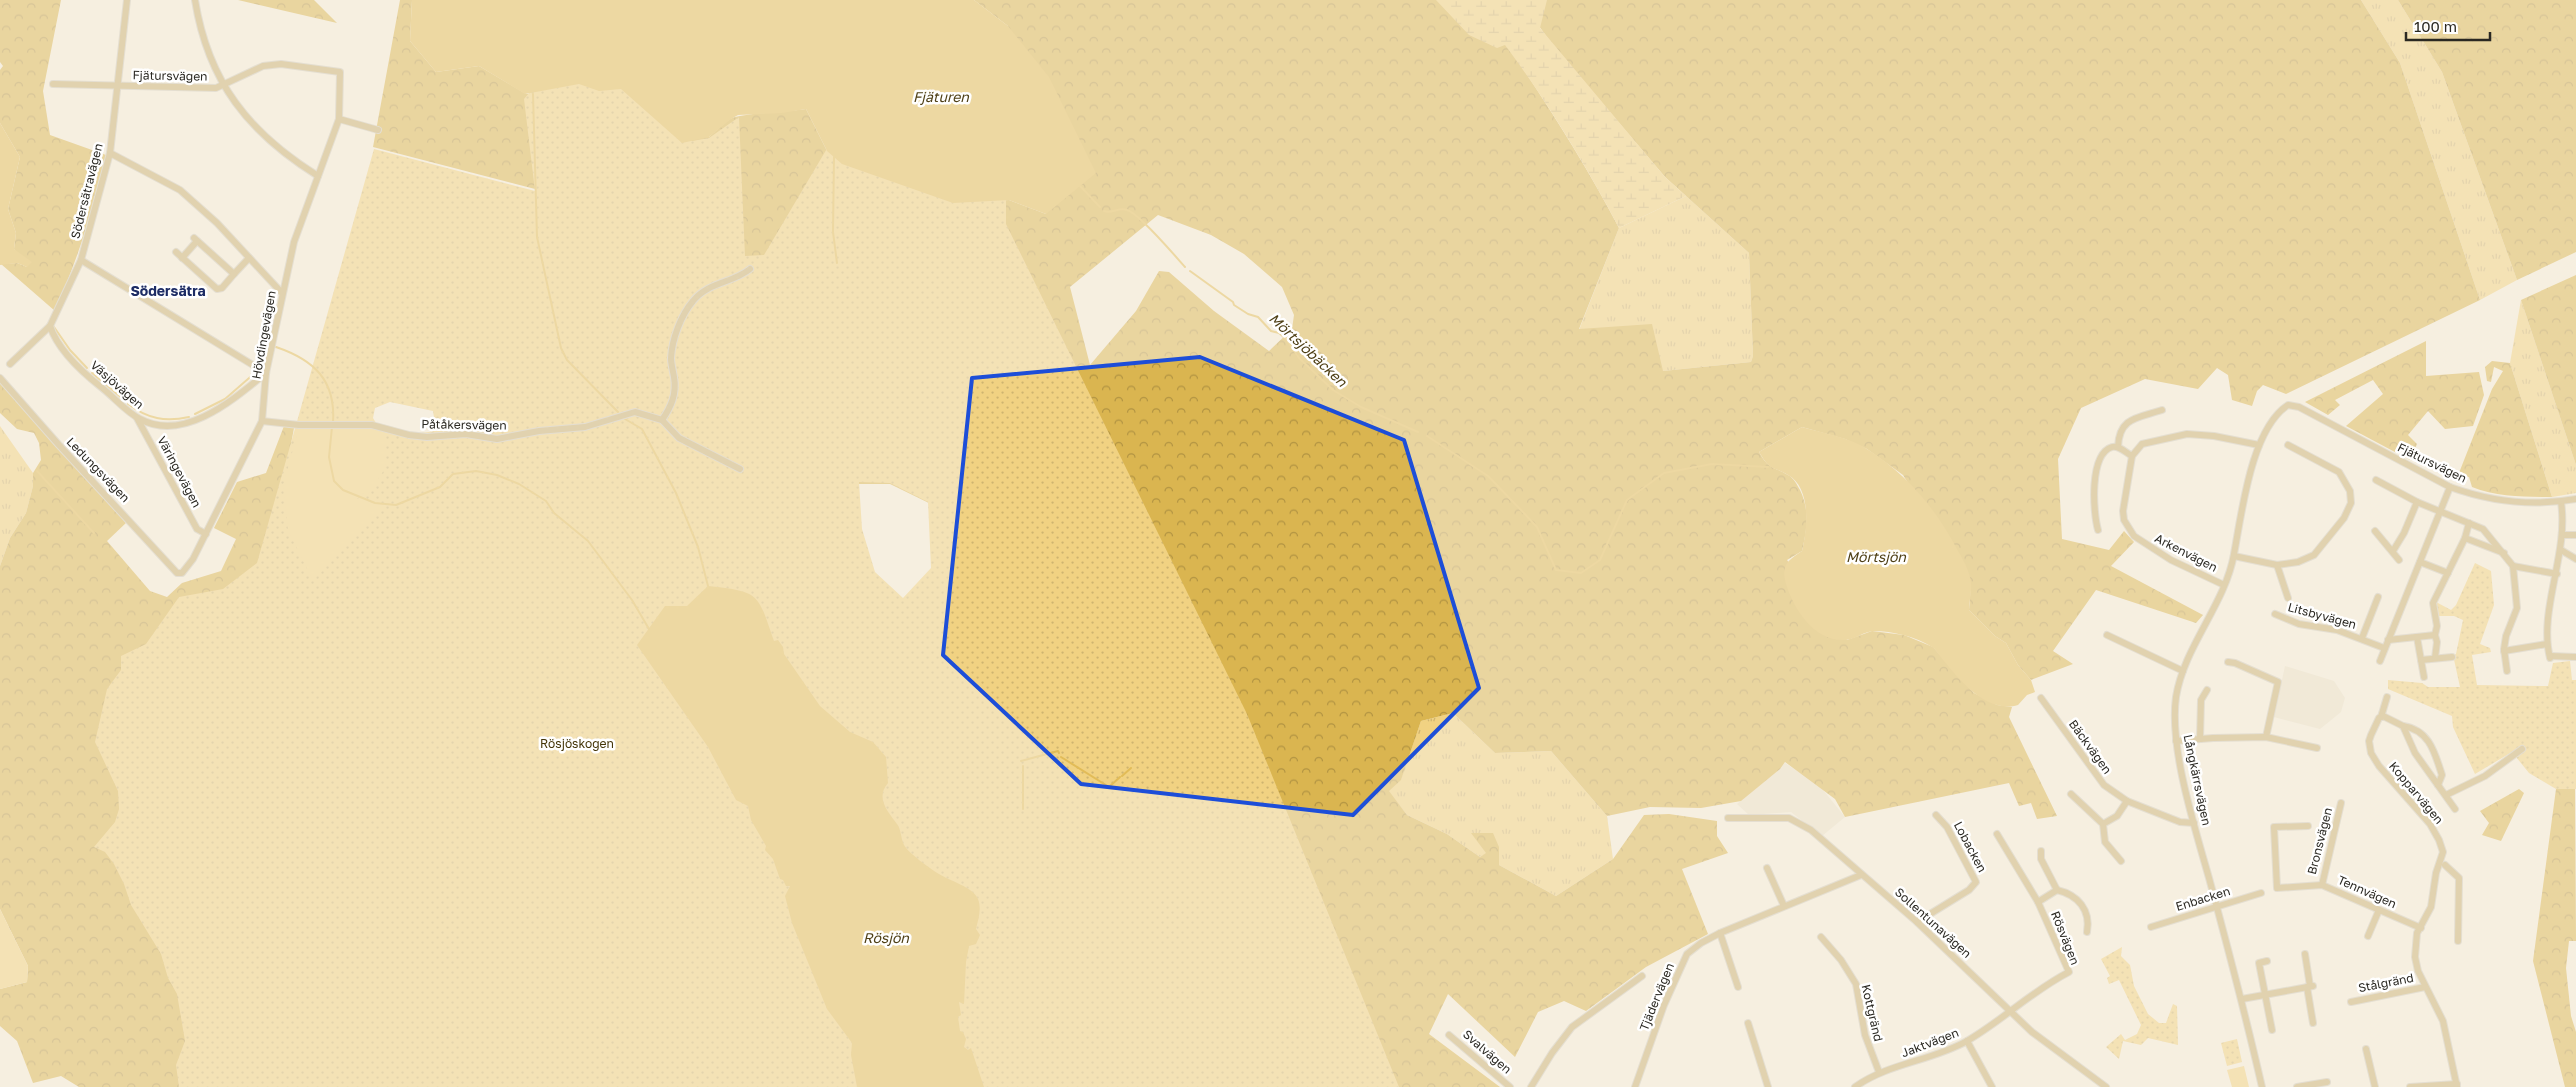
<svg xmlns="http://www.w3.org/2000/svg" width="2576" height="1087" font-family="'Golos Text',sans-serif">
<defs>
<pattern id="grass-tufts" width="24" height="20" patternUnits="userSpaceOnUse" patternTransform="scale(1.25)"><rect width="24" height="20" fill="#f1d282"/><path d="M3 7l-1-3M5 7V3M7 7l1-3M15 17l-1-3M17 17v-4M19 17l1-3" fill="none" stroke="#cfb470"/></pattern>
<pattern id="forest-crowns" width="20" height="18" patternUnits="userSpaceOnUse" patternTransform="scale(1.25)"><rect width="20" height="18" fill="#dab550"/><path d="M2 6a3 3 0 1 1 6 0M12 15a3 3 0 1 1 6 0" fill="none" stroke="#b19342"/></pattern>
<pattern id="wetland-marsh" width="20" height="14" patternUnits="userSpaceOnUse" patternTransform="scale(1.25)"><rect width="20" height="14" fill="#f1d282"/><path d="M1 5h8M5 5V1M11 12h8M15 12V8" fill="none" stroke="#cfb470"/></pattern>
<pattern id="park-dots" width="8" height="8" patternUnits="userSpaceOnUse" patternTransform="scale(1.25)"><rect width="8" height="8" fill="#f1d282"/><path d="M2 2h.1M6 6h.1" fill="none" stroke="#cfb470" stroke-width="1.8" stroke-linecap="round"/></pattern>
</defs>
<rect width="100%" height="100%" fill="#f5efe0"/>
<g fill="#ebe2cc">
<polygon points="2285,666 2334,681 2345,698 2341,712 2320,729 2274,717"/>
<polygon points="1785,763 1819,785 1845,817 1822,836 1791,812 1749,815 1737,804"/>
</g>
<g fill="url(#grass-tufts)">
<polygon points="2361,0 2398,0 2442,72 2517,280 2480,300 2400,63"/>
<polygon points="1686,196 1749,253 1753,356 1751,362 1663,371 1579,330 1619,228"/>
<polygon points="2521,300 2576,465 2576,493 2552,497 2510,363"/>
<polygon points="0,426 33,473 33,486 26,513 10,538 0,566"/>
<polygon points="1453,713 1495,753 1551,751 1607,816 1613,859 1556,896 1499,865 1499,847 1480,857 1447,834 1407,815 1388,791 1401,779 1421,721"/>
</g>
<g fill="url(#forest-crowns)" fill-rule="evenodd">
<path d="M0,0H61L43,91L50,135L106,155C93,211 78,258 55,311L1,264L17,263L27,267L14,249L16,233L8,209L20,157L0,123V70L3,66L0,62Z"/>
<polygon points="238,0 314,0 337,23"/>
<path d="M400,0H412L410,41L436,72L479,66L526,94H533L709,137C716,131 723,124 730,119C740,113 790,112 806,109L827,151L953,203L1009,200L1046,214L1008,26L974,0H1477C1527,74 1577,148 1619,228L1579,329L1652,324L1663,371L1751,362L1753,356L1749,253L1665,177L1552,44L1520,0H2361L2400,63L2480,300L2286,394L2263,385L2257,391L2252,406L2232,400L2228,375L2217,368L2198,389L2145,379L2081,408L2058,459L2062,539L2109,550L2124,531L2134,542L2111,566L2203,615L2196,623L2096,590L2053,651L2073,664L2031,680L2018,665L2006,643L1995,636L1969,610L1971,584L1903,475L1867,449L1845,439L1802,427L1759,452C1769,470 1773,466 1788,475C1794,478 1797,485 1800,490C1810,511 1807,529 1802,551L1787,560L1847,640L1872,631L1904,635L1933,647L1974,693L1997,705L2012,707L2009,717L2057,816L2037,819L2031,803L2019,806L2009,783L1845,817L1835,799L1785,762L1780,769L1741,801L1701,808L1650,807L1607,816L1551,751L1495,753L1453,713L1421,721L1401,780L1389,791L1407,815L1447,834L1480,857L1486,853L1471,833H1493L1499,847V865L1556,896L1613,859L1644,815L1669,814L1717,821V836L1728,853L1682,869L1708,934L1646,967L1586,1011L1564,1001L1538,1012L1515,1057L1448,994L1429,1034L1500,1087H985L975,688L933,505L890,484H857V1087H79L61,1076L33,1083L17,1041L0,1026V989L27,982L28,966L0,909V566L10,538L26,513L33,486V473L41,460L39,443L34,433L17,429L0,413V383L127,522L107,541L150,591L167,597L182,583L221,571L236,539L214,528L237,482L266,473L284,426L294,428L283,487L469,695L539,190L373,147ZM1158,215L1211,235L1244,254L1282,287L1294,315L1292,329L1269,351L1214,311L1169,272L1159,271L1136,311L1090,365L1070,287Z"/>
<polygon points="2398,0 2576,0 2576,252 2517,280 2442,72"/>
<polygon points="2576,275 2576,465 2521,300"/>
<polygon points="2426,341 2426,376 2479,372 2484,395 2473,426 2445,429 2428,411 2408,435 2417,444 2410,460 2346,426 2383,394 2373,380 2335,400 2340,405 2328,415 2305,402"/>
<path d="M2492,361L2510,363L2552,497C2525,497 2497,497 2472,487L2469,477L2457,478L2492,389L2503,371L2494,367L2491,382L2487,381L2485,367Z"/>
<polygon points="2575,788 2576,941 2569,941 2566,968 2571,1016 2576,1032 2576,1087 2565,1087 2533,961 2556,789"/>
<polygon points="2519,789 2524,793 2501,841 2482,835 2489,823 2480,811"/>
</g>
<path fill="url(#wetland-marsh)" d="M1436,0H1547L1540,28L1665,177L1686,196L1619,228C1585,164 1548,103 1505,45L1497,48L1469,35Z"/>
<g fill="url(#park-dots)" fill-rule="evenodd">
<path d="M603,73L692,141L709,138L739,117L745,256L764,255L835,135L1006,193V224L1247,714L1399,1087H179L176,1065L185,1041L177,994L168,978L161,954L131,905L124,884L114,864L105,852L94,847L115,822L119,809L118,791L95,742L107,689L121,670V656L146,644L179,597L223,589L257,563L374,149L535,191L524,99L544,75ZM390,402L433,411L436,430C416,438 396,426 376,423L373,418L375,408ZM859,482L890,483L928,502L931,568L903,598L875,572L862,529Z"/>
<polygon points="2475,563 2491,571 2494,605 2480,644 2490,648 2491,652 2472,655 2477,685 2548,686 2553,663 2570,661 2572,680 2576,680 2576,789 2556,789 2529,773 2512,752 2475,774 2453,727 2452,716 2388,689 2388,680 2422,683 2428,687 2460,687 2453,655 2456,654 2463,620 2454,616 2436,616 2436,602 2451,610 2456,605"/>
<polygon points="2122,947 2121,956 2130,965 2134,986 2148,1014 2159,1023 2166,1023 2173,1004 2177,1006 2178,1045 2148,1038 2141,1045 2123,1041 2119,1059 2106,1047 2121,1034 2125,1040 2137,1034 2141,1025 2119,980 2109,984 2107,978 2110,976 2101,959"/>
<polygon points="2237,1039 2242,1062 2227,1066 2221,1043"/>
</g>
<g fill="#f1d282">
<polygon points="299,427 384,429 386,467 369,493 362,494 357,499 383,505 313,581 288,530 283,486"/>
<polygon points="0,909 28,966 27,982 0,989"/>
<polygon points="2244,1066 2249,1087 2232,1087 2227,1070"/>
</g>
<g fill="#e2bc58">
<polygon points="412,0 974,0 1008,26 1049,77 1096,173 1046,214 1009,200 953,203 842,164 827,151 806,109 782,113 738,115 731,119 709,137 682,143 621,89 599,91 579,84 525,94 479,66 436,72 410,41"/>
<polygon points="0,123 20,157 8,209 16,233 14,249 32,262 27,267 17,263 0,265"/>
<path d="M1802,427C1823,433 1848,437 1867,449C1907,474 1937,510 1958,551C1964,561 1970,572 1971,583C1972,592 1969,601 1969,610L1995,636L2006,643L2018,665L2031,680L2035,692L2027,695L2018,705C1988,714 1961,682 1944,661C1940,657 1937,650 1932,647C1917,637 1892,631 1874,631C1864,631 1855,640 1845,640C1815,642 1794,610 1786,584C1781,565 1787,561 1802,551C1807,530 1812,488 1788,475C1771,465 1771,472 1759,452Z"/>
<path d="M708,586C760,592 757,592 774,641L778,640L783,647L784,654L820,706L850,732L873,742L886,757L888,783C875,798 888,812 897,824C901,829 901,839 904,845C908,853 931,869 939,874C950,881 973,887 978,899C982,910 978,919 976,929L980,935L976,944L969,946L966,962L964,1004L959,1002L961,1015L958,1017L960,1031L963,1032L966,1039L964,1047L968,1050L971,1048L984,1087H857L851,1055L852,1043L827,1009L792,923L785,896L790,886H786L783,880L780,879L773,859L765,850L766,846L751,820L748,806L736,800L708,747L637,645L665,606H687Z"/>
</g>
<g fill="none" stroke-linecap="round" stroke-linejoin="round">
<g stroke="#e2bc58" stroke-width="2">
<polyline points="533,94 537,237 561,348 567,360 618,412"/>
<polyline points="834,157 833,232 837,263"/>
<polyline points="1080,186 1100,207"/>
<path d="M1104,211C1112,214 1119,207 1127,210C1139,213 1175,256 1185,267"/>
<polyline points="1190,271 1233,302 1234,305 1248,314 1258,317 1271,331 1279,333 1287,340 1299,358 1333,390 1361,407 1418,432"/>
<polyline points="54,327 70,350 87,368"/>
<path d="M276,347C314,360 336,380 333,423"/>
<polyline points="92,373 123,399"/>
<path d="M128,404C148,419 165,422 189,417"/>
<polyline points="195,414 225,399 256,372"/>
<polyline points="625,419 642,429 676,493 698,547 708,586"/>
<polyline points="332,427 329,457 334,481 343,490 375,503 396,505 440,487 453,474 476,471 497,475 519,484 546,501 554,513 588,541 632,600 649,629"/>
<polyline points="1427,436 1488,476 1519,508 1537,527 1556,570 1581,573 1600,560 1627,500 1664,473 1712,464 1768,467"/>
<polyline points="37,471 94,533"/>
<polyline points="1061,757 1109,787 1120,777"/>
<polyline points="1021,761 1058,751 1059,753"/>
<polyline points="1023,766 1023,809"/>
<polyline points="1122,776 1131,768"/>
</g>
<defs>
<g id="minor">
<path d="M195,0C208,82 249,133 318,176"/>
<polyline points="339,119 378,130"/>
<polyline points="110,153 180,190 217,223 282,293"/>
<polyline points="194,238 234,274 249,258"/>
<polyline points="176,252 217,289 222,288 234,274"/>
<polyline points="182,258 197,241"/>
<polyline points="81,260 266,373"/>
<path d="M50,326C58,350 82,372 101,387C114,397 126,412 140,419C184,443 234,399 266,373"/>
<polyline points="10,364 50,326 81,260 110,153 127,0"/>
<polyline points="0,378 59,445 177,573 182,573 193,559 262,421 266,373 294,242 339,119 340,72 281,64 263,66 216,88 53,84"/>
<polyline points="137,418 197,529 206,534"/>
<path d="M662,420C671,407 677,394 674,377C673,371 671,364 671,358C672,339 681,315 693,301C708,282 733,283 750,269"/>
<polyline points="262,421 299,425 372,425 409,435 427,437 466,434 497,439 539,431 585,427 635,412 662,420 679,438 740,469"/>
<path d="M2118,447C2119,417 2138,418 2162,410"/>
<polyline points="2376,480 2417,502 2483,529 2513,566 2517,608 2506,636 2504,649 2507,671"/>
<path d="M2098,530C2093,512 2089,454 2112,447C2119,445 2126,453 2132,456"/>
<polyline points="2375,531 2399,560"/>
<polyline points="2563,535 2576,535"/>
<polyline points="2465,538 2504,553"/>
<polyline points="2561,550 2576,559"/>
<polyline points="2393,551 2404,533 2417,502"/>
<polyline points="2234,556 2277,565 2298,562 2314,555 2344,518 2351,503 2350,491 2339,472 2288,445"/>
<polyline points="2420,562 2448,573"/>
<polyline points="2277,565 2288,598"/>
<polyline points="2513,566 2557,574"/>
<polyline points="2224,585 2171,560 2134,536 2124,520 2123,511 2132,456 2142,444 2187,434 2214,436 2259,445"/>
<polyline points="2275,614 2299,624 2337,630 2384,648"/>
<polyline points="2107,635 2183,671"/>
<polyline points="2435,635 2437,626 2433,603 2465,538 2469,523"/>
<polyline points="2417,637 2421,660 2452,657"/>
<polyline points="2362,638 2378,597"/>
<polyline points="2388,640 2435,635 2437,642 2435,658"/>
<polyline points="2504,651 2547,644"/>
<polyline points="2550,656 2576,657"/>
<path d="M2550,658C2538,610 2569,554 2561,502"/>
<polyline points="2421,660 2424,677"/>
<polyline points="2380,661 2450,487"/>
<polyline points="2228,662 2235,663 2278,682 2266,737"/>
<polyline points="2041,698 2104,785 2127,801 2180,822 2194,823"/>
<polyline points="2381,717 2387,697"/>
<path d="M2403,726C2430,730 2435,754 2442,775L2438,785"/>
<polyline points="2200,739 2201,700 2207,690"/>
<polyline points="2176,741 2213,738 2266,737 2317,748"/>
<polyline points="2071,794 2103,824"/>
<polyline points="2446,795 2485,776 2522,749"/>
<polyline points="2455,809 2415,753 2403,726 2383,716 2379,718 2371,735 2369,741 2371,753 2379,766 2430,824 2439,840 2443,852 2436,873 2431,907 2417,933 2415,957 2418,971 2443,1021 2457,1087"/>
<polyline points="1728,818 1789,818 1811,830 1917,922 2032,1032 2106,1087"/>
<polyline points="2308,826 2274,827 2277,888 2322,885 2421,928"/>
<polyline points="2121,861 2105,842 2103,824 2117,816 2127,801"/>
<polyline points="2445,865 2459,878 2458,941"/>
<polyline points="1767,868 1784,906"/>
<polyline points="2322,885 2341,803"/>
<path d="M2057,890C2078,895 2091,910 2087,932"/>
<polyline points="2038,902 2057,890 2041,859 2041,851"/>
<polyline points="1917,922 1969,890 1976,882 1947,827 1936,815"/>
<polyline points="2151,927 2261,893"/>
<polyline points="1720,933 1738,987"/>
<polyline points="2368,936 2379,910"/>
<polyline points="1821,937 1841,960 1856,984 1865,1035 1879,1072"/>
<polyline points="2305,954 2310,986"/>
<polyline points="2267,961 2259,963 2272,1030"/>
<polyline points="2307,987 2313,1023"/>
<polyline points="2242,999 2313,986"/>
<polyline points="2351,1002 2425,987"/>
<polyline points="1748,1023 1768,1087"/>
<polyline points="1449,1035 1510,1087"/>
<polyline points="1967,1041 1992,1087"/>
<polyline points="2366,1049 2375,1087"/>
<polyline points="1531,1087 1552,1053 1572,1027 1642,976"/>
<polyline points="1635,1087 1664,1005 1687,954 1701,943 1720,933 1861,875"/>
<path d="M1855,1087C1888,1063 1932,1061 1967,1041C2003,1020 2032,991 2069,972L2038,902L1997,834"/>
<path d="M2262,1087C2246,1017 2228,948 2209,878C2195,828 2169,748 2176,697C2184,646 2225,605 2234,554C2242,512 2251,429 2288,405L2299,407L2450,487C2492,502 2532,507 2576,499"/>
<polyline points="2297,1087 2327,1082"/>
<polyline points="2410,1087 2457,1084"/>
</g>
</defs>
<use href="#minor" stroke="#d0cbbe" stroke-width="8"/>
<use href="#minor" stroke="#c7af73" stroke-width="6"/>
</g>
<path d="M0 0H2576V1087H0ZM1200,357L1404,440L1479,688L1353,815L1081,784L943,655L972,378Z" fill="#f5efe0" fill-opacity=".55" fill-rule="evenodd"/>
<path fill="none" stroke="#1d4ed8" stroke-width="4" stroke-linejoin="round" d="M1200,357L1404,440L1479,688L1353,815L1081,784L943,655L972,378Z"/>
<g text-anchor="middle" stroke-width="5" stroke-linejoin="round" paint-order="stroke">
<g font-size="12" fill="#2a2822" stroke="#fff">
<text transform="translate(170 76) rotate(1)" y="4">Fjätursvägen</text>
<text transform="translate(87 191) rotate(-76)" y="4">Södersätravägen</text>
<text transform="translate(264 335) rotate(-80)" y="4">Hövdingevägen</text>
<text transform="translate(117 385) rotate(41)" y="4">Väsjövägen</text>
<text transform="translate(464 425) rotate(1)" y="4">Påtåkersvägen</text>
<text transform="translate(2432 463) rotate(26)" y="4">Fjätursvägen</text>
<text transform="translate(98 470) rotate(46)" y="4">Ledungsvägen</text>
<text transform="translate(179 472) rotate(62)" y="4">Väringevägen</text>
<text transform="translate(2186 553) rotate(27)" y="4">Arkenvägen</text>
<text transform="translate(2322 616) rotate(15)" y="4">Litsbyvägen</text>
<text transform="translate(2090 747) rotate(54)" y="4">Bäckvägen</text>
<text transform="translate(2197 780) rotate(78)" y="4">Långkärrsvägen</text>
<text transform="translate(2416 793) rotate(50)" y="4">Kopparvägen</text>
<text transform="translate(2320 841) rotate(-76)" y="4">Bronsvägen</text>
<text transform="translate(1970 847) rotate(62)" y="4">Lobacken</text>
<text transform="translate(2367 892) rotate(24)" y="4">Tennvägen</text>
<text transform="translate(2203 899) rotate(-17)" y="4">Enbacken</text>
<text transform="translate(1933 923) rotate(42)" y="4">Sollentunavägen</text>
<text transform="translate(2065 938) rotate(68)" y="4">Rösvägen</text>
<text transform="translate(2386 983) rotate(-11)" y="4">Stålgränd</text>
<text transform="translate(1657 997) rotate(-68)" y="4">Tjädervägen</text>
<text transform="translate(1872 1013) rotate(77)" y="4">Kottgränd</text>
<text transform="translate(1930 1043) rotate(-21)" y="4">Jaktvägen</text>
<text transform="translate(1487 1052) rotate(41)" y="4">Svalvägen</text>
</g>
<g font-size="12" fill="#433407" stroke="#fff">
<text x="577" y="748">Rösjöskogen</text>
</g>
<g font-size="14" font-style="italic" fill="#4e3f15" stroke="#fff">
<text x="941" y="102">Fjäturen</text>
<text transform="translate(1308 350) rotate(43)" y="5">Mörtsjöbäcken</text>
<text x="1876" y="562">Mörtsjön</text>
<text x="886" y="943">Rösjön</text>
</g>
<g font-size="14" font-weight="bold" fill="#1d2c64" stroke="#fff">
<text x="168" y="296">Södersätra</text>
</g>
</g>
<path d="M2406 32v8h84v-8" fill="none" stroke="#2a2822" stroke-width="2.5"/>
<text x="2414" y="32" font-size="15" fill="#2a2822" stroke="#ffffff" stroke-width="4" paint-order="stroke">100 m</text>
</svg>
